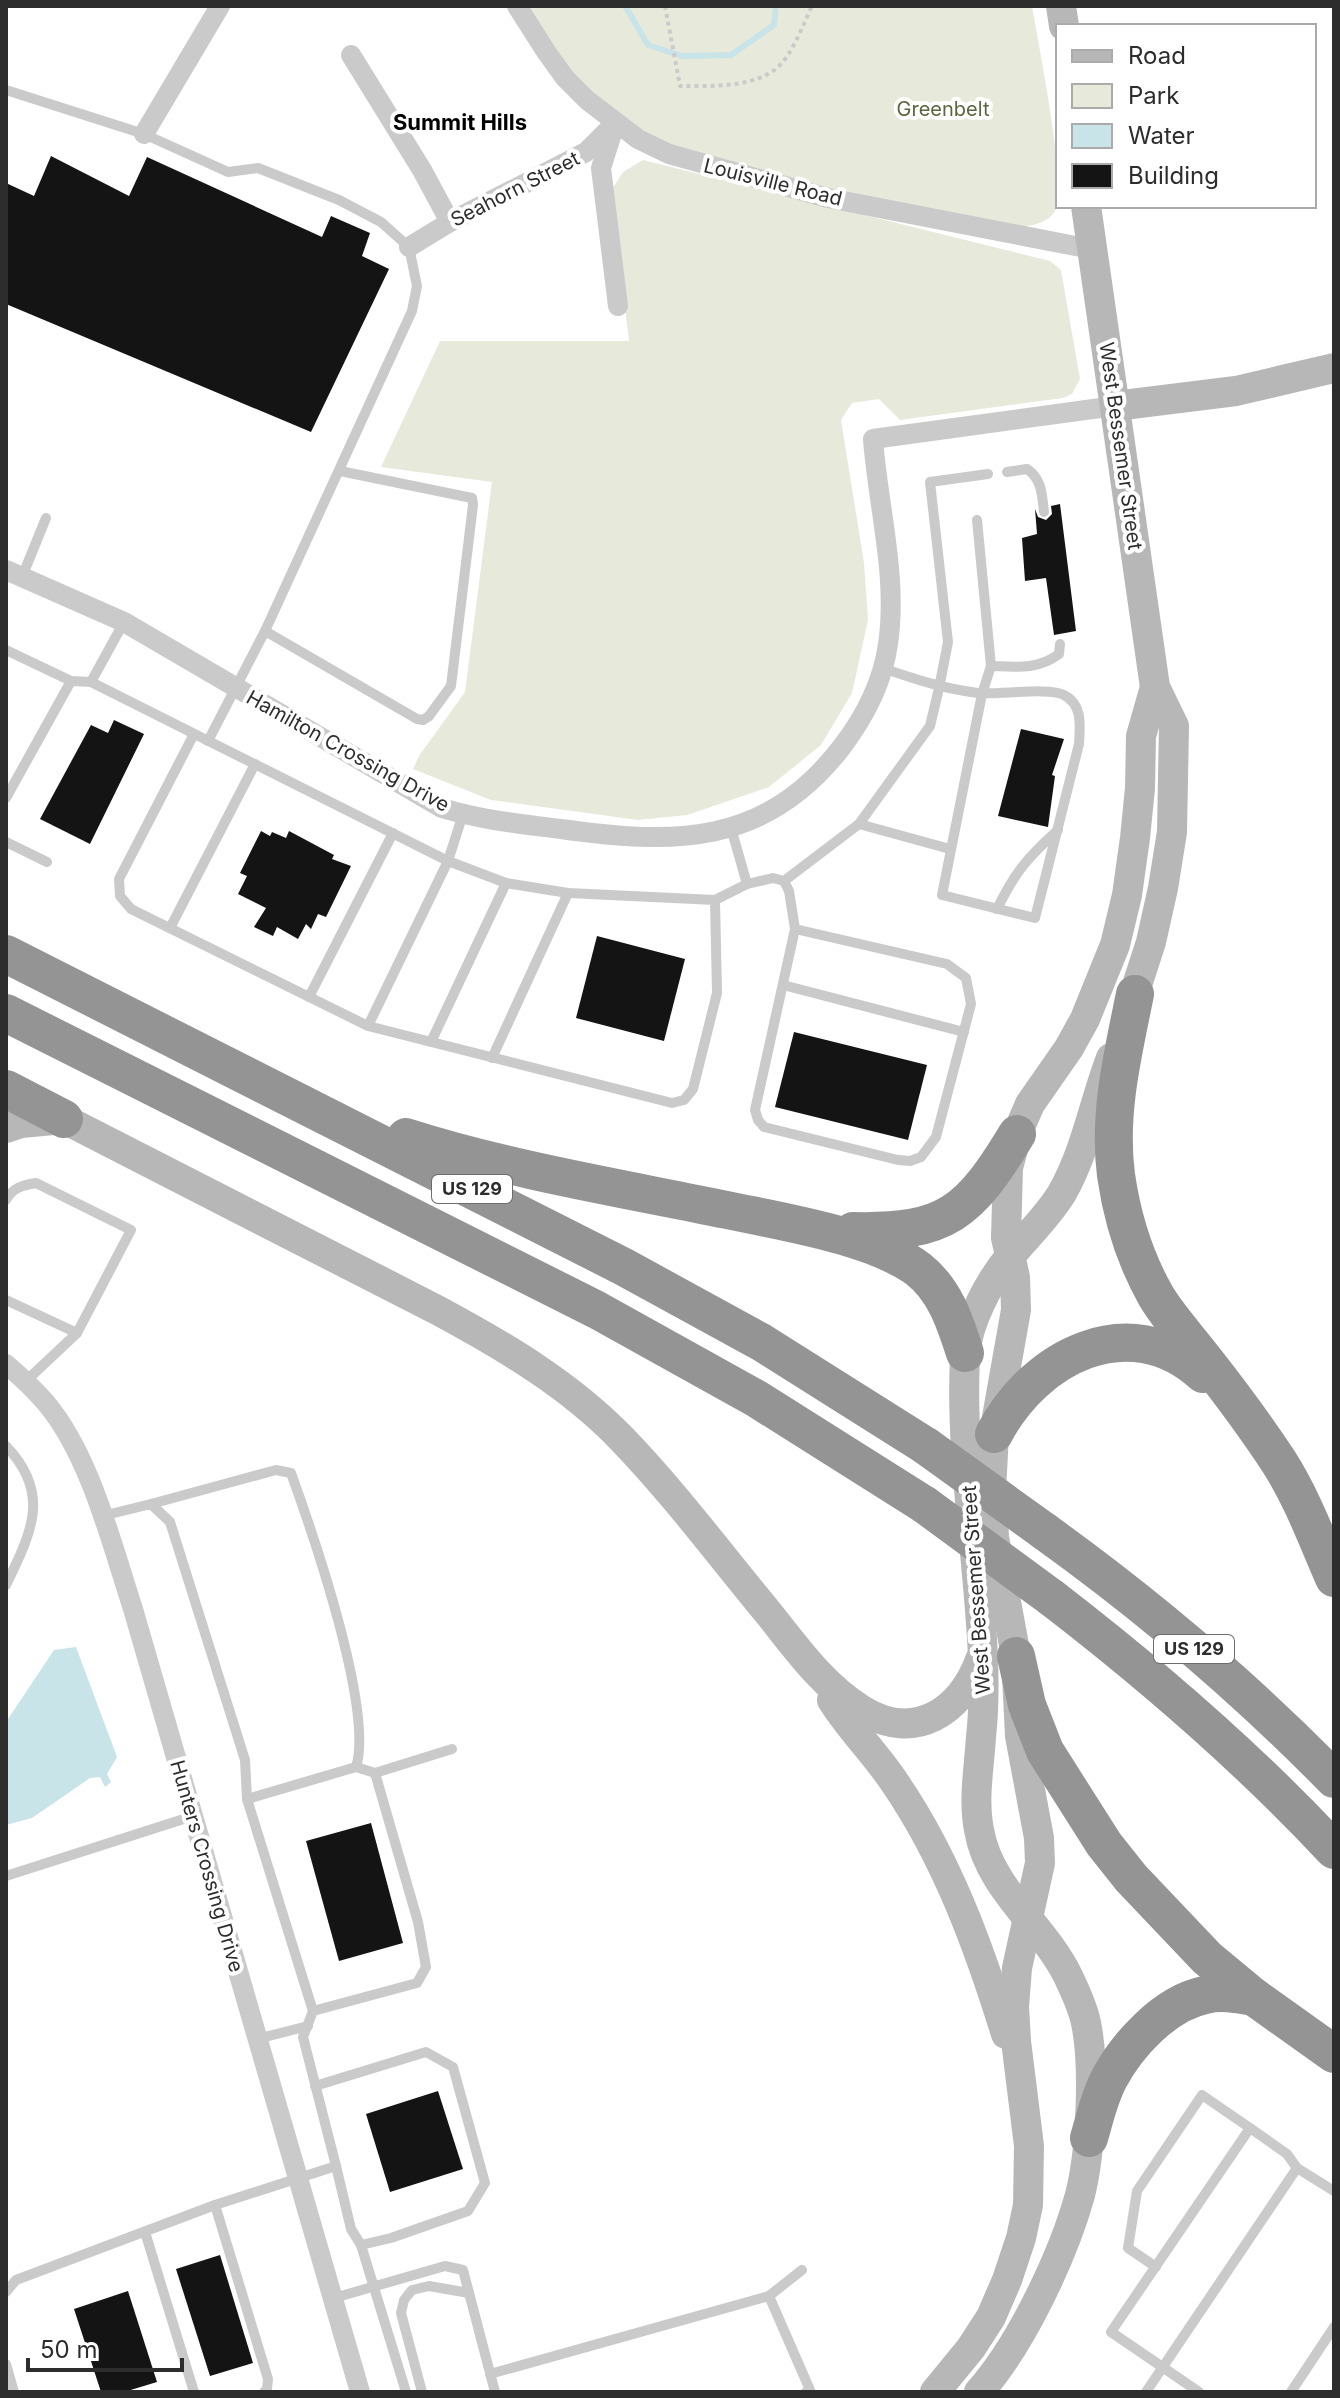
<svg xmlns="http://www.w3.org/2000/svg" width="1340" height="2398" font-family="Inter,sans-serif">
<rect width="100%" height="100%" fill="#fff"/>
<g fill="#e7eadb">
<path d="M519,6H1032C1038,42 1066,181 1057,207C1051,222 1035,225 1021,227L803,189L659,149L598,110Z"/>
<polygon points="643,160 1050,261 1061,270 1080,379 1072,394 1063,398 900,420 879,399 852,403 841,420 864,563 868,620 852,693 821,745 769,787 687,815 638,820 491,800 413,769 419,756 465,692 492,482 381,467 440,341 629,341 611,191 623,172"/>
</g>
<polygon fill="#c8e4e9" points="76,1647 117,1757 107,1774 111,1782 105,1787 100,1777 90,1778 32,1818 6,1825 6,1722 54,1650"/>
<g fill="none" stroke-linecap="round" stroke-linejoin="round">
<polyline stroke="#c8e4e9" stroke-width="6" points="625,6 648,45 682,56 731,55 774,25 776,6"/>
</g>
<g fill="#141414">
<polygon points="51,156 129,196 147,157 322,237 331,216 370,233 362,256 389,269 311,432 6,304 6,183 34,196"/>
<polygon points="1060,504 1076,631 1054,635 1046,578 1025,581 1022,538 1037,534 1035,509 1038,517 1046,520 1052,514 1051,506"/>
<polygon points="114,720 144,734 90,844 40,819 91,725 108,733"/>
<polygon points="1021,729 1064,739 1052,775 1055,776 1048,827 998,816"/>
<polygon points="261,831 270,836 272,832 286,838 289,831 334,855 332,859 351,866 326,917 318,914 311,929 306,924 298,939 277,927 273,936 254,927 266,908 238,894 247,876 240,873"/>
<polygon points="597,936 685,959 664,1041 576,1018"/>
<polygon points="794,1032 927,1065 908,1140 775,1107"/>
<polygon points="371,1823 403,1943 339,1961 306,1841"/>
<polygon points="438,2091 463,2169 390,2192 366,2114"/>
<polygon points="220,2255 253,2363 210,2376 176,2269"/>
<polygon points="128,2291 157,2382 124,2392 101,2392 74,2309"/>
</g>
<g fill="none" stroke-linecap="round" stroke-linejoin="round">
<path stroke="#cacaca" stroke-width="4" stroke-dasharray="4 4" stroke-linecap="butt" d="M665,6L680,86C710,86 747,88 773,71C792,58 802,26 812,6"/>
<g stroke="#cacaca" stroke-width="10">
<polyline points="6,90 144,134 228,172 258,168 339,200 381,222 409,247 417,286 412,311 265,631 208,741"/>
<path d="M1007,472L1027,469C1042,479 1042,495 1044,512"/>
<polyline points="977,520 991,666"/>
<polyline points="22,577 46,518"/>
<polyline points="265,631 417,719 423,720 429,716 451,686 473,505 472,498 340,471"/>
<polyline points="6,650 71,681 91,682 124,622"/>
<path d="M882,668C915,679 944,689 978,693C997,695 1050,687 1064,695C1083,705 1080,725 1079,744L1035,918L942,895L982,694L991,666C1016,667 1038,670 1059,654L1060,644"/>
<polyline points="91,682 448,861 463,814"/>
<polyline points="194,734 119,879 120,896 131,909 368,1026 672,1103 684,1100 693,1089 717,993 715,900 568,893 506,883 448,861 368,1026"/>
<polyline points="6,798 71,681"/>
<polyline points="859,824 930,726 939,688 948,642 930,482 988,474"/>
<polyline points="6,842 47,862"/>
<polyline points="784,881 859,824 950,849"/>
<polyline points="747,884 773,878 784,881 789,891 795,929 755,1110 758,1120 764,1127 898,1160 910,1161 921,1157 936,1137 971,1004 966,978 947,964 795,929"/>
<polyline points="715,900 747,884 731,828"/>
<path d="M997,909C1015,872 1028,857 1058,830"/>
<polyline points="170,928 255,764"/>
<polyline points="783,985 964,1032"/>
<polyline points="309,997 393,833"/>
<polyline points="431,1042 506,883"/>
<polyline points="492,1058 568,893"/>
<path d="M6,1200C12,1188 23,1185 36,1183L131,1230L77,1333L26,1381"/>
<polyline points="6,1300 77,1333"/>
<path d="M6,1446C52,1494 31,1533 6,1585"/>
<path d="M151,1504L276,1470L291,1473C313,1534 374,1710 356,1767"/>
<polyline points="247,1799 356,1767 375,1773 452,1749"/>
<polyline points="6,1876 193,1816"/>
<polyline points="313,2011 417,1983 426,1967 418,1922 375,1773"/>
<polyline points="257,2039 308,2026"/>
<polyline points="315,2086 426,2052 453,2067 485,2183 468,2211 391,2238 361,2245 351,2229 336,2166"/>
<polyline points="1297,2168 1334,2191"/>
<polyline points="215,2205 268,2379 267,2389 264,2392"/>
<polyline points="145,2232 194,2392"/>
<polyline points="361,2245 406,2392"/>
<polyline points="1156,2267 1128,2248 1137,2191 1202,2095 1250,2128 1111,2332 1199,2392"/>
<polyline points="6,2292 16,2280 215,2205 336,2166 303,2037 313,2011 247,1799 245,1760 170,1522 151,1504 102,1516"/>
<polyline points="769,2296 810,2390 806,2392"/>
<polyline points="334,2298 445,2266 463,2270 495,2392"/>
<polyline points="6,2364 14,2392"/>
<polyline points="490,2374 769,2296 802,2270"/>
<polyline points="422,2392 401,2313 404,2300 412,2290 429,2286 469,2293"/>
<polyline points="1146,2392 1297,2168 1287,2154 1250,2128"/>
<polyline points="1291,2392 1334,2327"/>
</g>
<g stroke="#cacaca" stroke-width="20">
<polyline points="517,6 547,53 565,78 587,100 638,139 669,154 828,198 1091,249"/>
<polyline points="351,55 422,170 450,222"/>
<polyline points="614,127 601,168 618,306"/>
<polyline points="144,134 220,6"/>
<polyline points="409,247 450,222 586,152 615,123"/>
<path d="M6,570L124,622L442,808C481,820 521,824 561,829C674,845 765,846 841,748C864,718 883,681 888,644C898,576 878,507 873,439L1115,406"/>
<path d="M6,1364C20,1376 34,1389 46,1403C90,1455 112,1545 133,1609L360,2392"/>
</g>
<g stroke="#b7b7b7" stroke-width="30">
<polyline points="1061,6 1064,26"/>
<polyline points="1086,206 1155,687 1174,726 1172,832 1163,888 1151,942 1128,1013"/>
<polyline points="1115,406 1236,391 1334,368"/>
<path d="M6,1128L21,1123L64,1119L439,1311C504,1346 570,1385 622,1439C675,1494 721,1556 770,1615C797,1649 824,1687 862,1710C915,1743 961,1711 980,1660"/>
<path d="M832,1700C850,1729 876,1754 895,1783C947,1859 979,1947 1006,2034"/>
<polyline points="935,2392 971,2348 991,2317 1007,2280 1021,2238 1028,2205 1029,2146 1016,2041 1014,2007 1017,1968 1040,1863 1039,1838 1020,1736 1016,1656 994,1537 991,1491 994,1434 1016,1310 1015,1277 1006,1238 1008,1168 1017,1134 1030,1104 1069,1048 1085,1019 1115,945 1127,895 1135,838 1140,788 1141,736 1155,687"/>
<path d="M979,2392C1021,2345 1063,2256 1080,2195C1091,2152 1095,2066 1086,2023C1083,2007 1075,1991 1068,1976C1043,1925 989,1889 979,1830C973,1799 979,1769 981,1737C984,1711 984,1685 983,1658C979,1558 960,1458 965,1357C967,1322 989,1281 1012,1254C1029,1234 1048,1216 1062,1193C1086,1151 1094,1102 1111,1058"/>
</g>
<g stroke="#949494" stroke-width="38">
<polyline points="6,954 624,1267 761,1342 926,1446"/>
<path d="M1135,994C1123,1054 1108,1113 1116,1175C1122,1217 1135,1259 1156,1296C1169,1318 1188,1338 1204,1359C1230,1392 1256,1427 1279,1462C1302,1498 1317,1539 1334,1578"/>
<polyline points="6,1013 597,1310 757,1399 925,1505"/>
<polyline points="6,1089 64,1119"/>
<path d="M406,1137C510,1170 620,1188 727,1210C783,1222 873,1236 918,1269C945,1290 955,1322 965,1353"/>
<path d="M853,1231C947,1233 969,1213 1017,1134"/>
<path d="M994,1434C1034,1357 1129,1307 1203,1374"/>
<path d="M1044,1531C1147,1605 1245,1688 1334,1779"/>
<path d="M1052,1598C1152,1675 1248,1758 1334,1850"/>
<polyline points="1016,1656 1027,1705 1045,1751 1104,1844 1131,1878 1207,1958 1254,1997 1334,2054"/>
<path d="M1089,2138C1095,2118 1099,2098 1109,2079C1127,2045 1165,2003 1205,1995C1221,1991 1237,1994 1254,1997"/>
</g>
<g stroke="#949494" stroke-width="38">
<polyline points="926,1446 1044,1531"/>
<polyline points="925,1505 1052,1598"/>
</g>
</g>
<g text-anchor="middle" stroke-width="8" stroke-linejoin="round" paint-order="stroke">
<g fill="#fff" stroke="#6c6c6c" stroke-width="2">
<rect x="432" y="1175" width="80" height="28" rx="6"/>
<rect x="1154" y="1635" width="80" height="28" rx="6"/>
</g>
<g font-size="18" font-weight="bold" fill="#2d2d2d">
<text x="472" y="1195">US 129</text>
<text x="1194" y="1655">US 129</text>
</g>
<g font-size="20" fill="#5a663d" stroke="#fff">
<text x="943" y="116">Greenbelt</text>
</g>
<g font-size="20" fill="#2d2d2d" stroke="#fff">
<text transform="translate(773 182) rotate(14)" y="7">Louisville Road</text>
<text transform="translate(515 189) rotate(-27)" y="7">Seahorn Street</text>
<text transform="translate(1121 446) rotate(82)" y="7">West Bessemer Street</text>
<text transform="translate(348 751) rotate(29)" y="7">Hamilton Crossing Drive</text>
<text transform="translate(976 1590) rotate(-94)" y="7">West Bessemer Street</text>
<text transform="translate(207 1866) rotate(74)" y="7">Hunters Crossing Drive</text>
</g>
<g font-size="22" font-weight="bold" fill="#000" stroke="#fff">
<text x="460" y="130">Summit Hills</text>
</g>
</g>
<rect width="1340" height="2398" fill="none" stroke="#2d2d2d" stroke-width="16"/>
<rect x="1056" y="24" width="260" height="184" fill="#ffffff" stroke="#ababab" stroke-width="2"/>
<rect x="1072" y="50" width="40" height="12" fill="#b7b7b7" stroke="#ababab" stroke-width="2"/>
<text x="1128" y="64" font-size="24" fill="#2d2d2d">Road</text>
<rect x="1072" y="84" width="40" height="24" fill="#e7eadb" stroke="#ababab" stroke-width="2"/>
<text x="1128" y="104" font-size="24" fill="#2d2d2d">Park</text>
<rect x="1072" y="124" width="40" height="24" fill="#c8e4e9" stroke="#ababab" stroke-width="2"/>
<text x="1128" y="144" font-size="24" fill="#2d2d2d">Water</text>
<rect x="1072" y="164" width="40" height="24" fill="#141414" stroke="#ababab" stroke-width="2"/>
<text x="1128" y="184" font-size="24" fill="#2d2d2d">Building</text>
<path d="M28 2358v12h154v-12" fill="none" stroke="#2d2d2d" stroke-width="4"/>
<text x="40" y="2358" font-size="24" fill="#2d2d2d" stroke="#ffffff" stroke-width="6" paint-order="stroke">50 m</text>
</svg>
